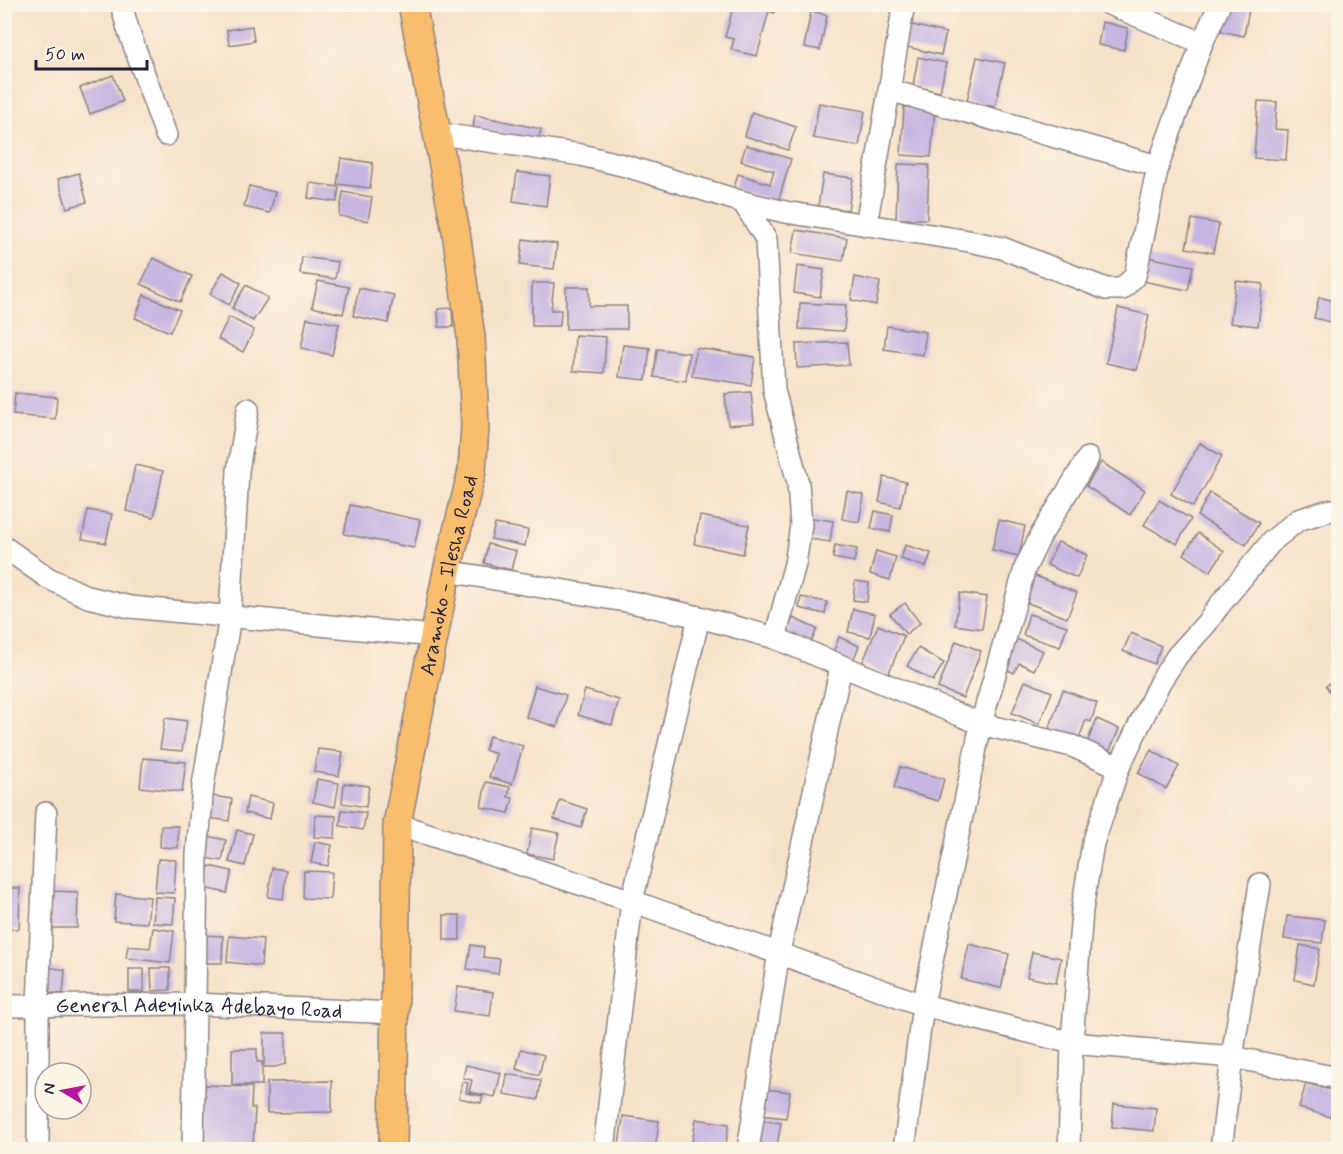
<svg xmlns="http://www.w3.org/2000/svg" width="1343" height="1154" font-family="Mynerve,sans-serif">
<rect width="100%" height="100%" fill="#fcf5e5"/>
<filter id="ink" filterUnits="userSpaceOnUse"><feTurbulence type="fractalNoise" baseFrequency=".0167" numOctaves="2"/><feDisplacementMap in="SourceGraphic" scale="12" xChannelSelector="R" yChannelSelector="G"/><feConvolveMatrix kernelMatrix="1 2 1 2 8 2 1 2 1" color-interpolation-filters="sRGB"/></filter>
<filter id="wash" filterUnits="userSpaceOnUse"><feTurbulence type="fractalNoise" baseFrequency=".008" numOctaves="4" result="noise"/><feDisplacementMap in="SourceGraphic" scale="24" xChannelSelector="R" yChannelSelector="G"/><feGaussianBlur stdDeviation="1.35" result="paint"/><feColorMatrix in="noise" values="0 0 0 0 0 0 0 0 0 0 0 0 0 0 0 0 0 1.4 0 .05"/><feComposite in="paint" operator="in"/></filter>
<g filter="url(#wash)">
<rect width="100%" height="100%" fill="#f6e2c9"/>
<g id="blocks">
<g fill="#c6b6e2">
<polygon points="734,4 776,4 774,13 769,11 757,56 731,50 734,39 725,37"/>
<polygon points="1226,4 1250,4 1244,36 1221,31"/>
<polygon points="811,11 827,15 820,50 804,47"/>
<polygon points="1102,22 1128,28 1124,50 1098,45"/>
<polygon points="904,23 946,33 941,55 899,45"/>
<polygon points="252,26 254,41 229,45 227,30"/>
<polygon points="918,57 946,63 940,92 913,86"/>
<polygon points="977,57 1005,63 995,107 967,101"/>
<polygon points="113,75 123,101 90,114 80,88"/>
<polygon points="1258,101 1277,102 1275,129 1288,130 1286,160 1254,158"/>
<polygon points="819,103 865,111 859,146 813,138"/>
<polygon points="904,107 935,109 931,157 901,155"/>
<polygon points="752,112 796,127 788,150 745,136"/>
<polygon points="475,115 541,129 538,141 473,128"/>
<polygon points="746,145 791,159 778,202 734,188 738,174 770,184 774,171 741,161"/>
<polygon points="341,158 373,163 370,188 337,184"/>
<polygon points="898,164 929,165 927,219 896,219"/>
<polygon points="517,172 550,176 546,206 513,201"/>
<polygon points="79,173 87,202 67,208 58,179"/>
<polygon points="823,174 853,178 848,210 818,206"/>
<polygon points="310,183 339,187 337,202 308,198"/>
<polygon points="249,186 275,192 270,213 244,207"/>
<polygon points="343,192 372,197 368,221 339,216"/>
<polygon points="1192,219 1219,224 1213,253 1186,248"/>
<polygon points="796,230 847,238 843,261 792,253"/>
<polygon points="523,239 557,244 554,269 520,265"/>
<polygon points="1142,256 1193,266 1188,290 1137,280"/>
<polygon points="302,257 338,262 335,279 300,274"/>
<polygon points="153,258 192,276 180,302 141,284"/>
<polygon points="797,266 824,270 820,297 794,293"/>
<polygon points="223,272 241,283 229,305 210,294"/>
<polygon points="855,277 880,282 876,305 851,300"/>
<polygon points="318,281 349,287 343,314 312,307"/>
<polygon points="1236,281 1263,284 1258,326 1230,323"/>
<polygon points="532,283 554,283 551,310 561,310 560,326 532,326"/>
<polygon points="246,285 268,298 253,321 232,308"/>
<polygon points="566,287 589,287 589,306 627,306 627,329 566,329"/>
<polygon points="359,288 394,295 388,323 353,316"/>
<polygon points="144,295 180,310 170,332 135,318"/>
<polygon points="1319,297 1338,302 1334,323 1314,318"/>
<polygon points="800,303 846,305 844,331 799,329"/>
<polygon points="452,308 453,327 439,327 438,309"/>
<polygon points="1118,308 1149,315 1137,370 1106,363"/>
<polygon points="229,317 254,330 243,352 218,339"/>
<polygon points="307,318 339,324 332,355 301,348"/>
<polygon points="887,326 926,332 923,355 884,349"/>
<polygon points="575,335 606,337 604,373 573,371"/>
<polygon points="847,342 849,365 797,368 796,344"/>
<polygon points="623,345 650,348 646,380 619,377"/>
<polygon points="696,348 755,357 751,385 692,376"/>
<polygon points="657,349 689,353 686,381 654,377"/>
<polygon points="751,392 754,423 728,425 725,394"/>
<polygon points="15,393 57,397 55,419 13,415"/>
<polygon points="1200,443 1222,456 1193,507 1171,494"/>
<polygon points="1101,462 1145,490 1130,515 1086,486"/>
<polygon points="135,465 163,471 154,517 126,511"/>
<polygon points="884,477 906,482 900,507 879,502"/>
<polygon points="847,491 864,495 859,522 842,519"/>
<polygon points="1210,493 1259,523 1246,545 1197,516"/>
<polygon points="1159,500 1191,519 1177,544 1144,525"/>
<polygon points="350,505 420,520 414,548 344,534"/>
<polygon points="88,510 112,514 106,543 82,539"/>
<polygon points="875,511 893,515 890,532 871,528"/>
<polygon points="700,516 749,525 743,554 694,544"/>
<polygon points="813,518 833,521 830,542 810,539"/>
<polygon points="999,520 1025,526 1019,556 992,550"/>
<polygon points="495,524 528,530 525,546 491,539"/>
<polygon points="1198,533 1224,551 1210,572 1184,554"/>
<polygon points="1058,542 1087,555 1077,578 1047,565"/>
<polygon points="488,544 516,551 511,570 484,563"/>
<polygon points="835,545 857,549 854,562 833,558"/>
<polygon points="905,545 931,553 926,567 901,559"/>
<polygon points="876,551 896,557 890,580 870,574"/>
<polygon points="1033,575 1077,593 1067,618 1023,601"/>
<polygon points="855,581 869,583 867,602 853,600"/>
<polygon points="960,593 987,597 982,629 955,625"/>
<polygon points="801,597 827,602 825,614 799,608"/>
<polygon points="905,603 920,623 906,634 890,614"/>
<polygon points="853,609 875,614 870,637 848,632"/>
<polygon points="1029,614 1067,626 1060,647 1023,635"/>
<polygon points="793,618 817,629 809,647 785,637"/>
<polygon points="878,625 904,636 888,675 862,664"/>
<polygon points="1131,633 1161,646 1154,664 1123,651"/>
<polygon points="839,637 859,646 852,664 832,656"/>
<polygon points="1014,638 1043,651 1034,670 1019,663 1014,673 1002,667"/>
<polygon points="956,641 981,651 963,698 938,688"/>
<polygon points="918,648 944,663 933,681 907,666"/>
<polygon points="1338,678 1338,705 1326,686"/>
<polygon points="1025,681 1052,692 1039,724 1012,713"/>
<polygon points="535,686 566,695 557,727 526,717"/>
<polygon points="585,690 619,700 612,725 578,715"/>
<polygon points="1063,690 1097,703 1091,722 1086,720 1079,738 1064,733 1063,737 1048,732"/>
<polygon points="165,718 187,721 182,751 160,749"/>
<polygon points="1097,719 1119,729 1107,757 1085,747"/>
<polygon points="489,736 523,746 512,784 489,777 496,754 485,750"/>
<polygon points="318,749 343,752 339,776 314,772"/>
<polygon points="1151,750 1179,766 1166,789 1138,773"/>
<polygon points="143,758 186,762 182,792 140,787"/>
<polygon points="900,767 944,779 938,801 894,788"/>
<polygon points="317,779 339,783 335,807 313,802"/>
<polygon points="486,782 510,787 508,797 513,798 509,813 481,807"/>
<polygon points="344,783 369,786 366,807 342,803"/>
<polygon points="212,796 232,799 229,821 209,818"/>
<polygon points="248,797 273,803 270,819 245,813"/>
<polygon points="560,800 587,809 581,828 554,819"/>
<polygon points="342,810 366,813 363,830 340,826"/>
<polygon points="315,815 336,816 335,838 314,837"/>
<polygon points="161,826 178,826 178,848 160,847"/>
<polygon points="532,828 559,833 553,859 527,854"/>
<polygon points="237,830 253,834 245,866 229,862"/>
<polygon points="203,835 226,840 222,861 199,857"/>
<polygon points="315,842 332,845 328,866 311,863"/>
<polygon points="158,859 176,860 174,893 155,892"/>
<polygon points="209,866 232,871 227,893 204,888"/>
<polygon points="272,868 286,870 283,899 268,897"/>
<polygon points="304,871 332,872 330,899 303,898"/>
<polygon points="4,888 20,888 19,929 4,929"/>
<polygon points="50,891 78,892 77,928 49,928"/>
<polygon points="116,894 150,897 147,923 114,921"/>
<polygon points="155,897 175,898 173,924 153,923"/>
<rect x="444" y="915" width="16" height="25"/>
<polygon points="1287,916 1325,920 1322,943 1284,939"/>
<polygon points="153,928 174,931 170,963 126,958 128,946 150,948"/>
<polygon points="203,935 223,936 222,963 202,963"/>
<polygon points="229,936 263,939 261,966 227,962"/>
<polygon points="969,944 1009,954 1001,988 961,979"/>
<polygon points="471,945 484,947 483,957 500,959 498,974 467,969"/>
<polygon points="1300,945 1320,949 1314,984 1295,980"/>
<polygon points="1032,952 1061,958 1056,983 1027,977"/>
<polygon points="48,967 65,970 63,994 45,992"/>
<polygon points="151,968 170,968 170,990 152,991"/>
<rect x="129" y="969" width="15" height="23"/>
<polygon points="458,987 493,992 490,1016 454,1011"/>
<polygon points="264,1033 286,1033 286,1064 275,1067 264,1067"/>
<polygon points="232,1049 257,1049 257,1062 262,1062 262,1085 232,1085"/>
<polygon points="521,1049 544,1055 539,1075 516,1069"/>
<polygon points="466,1065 501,1073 495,1097 469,1092 472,1080 463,1078"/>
<polygon points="507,1074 541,1080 538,1100 504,1094"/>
<polygon points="332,1081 332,1112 267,1113 267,1082"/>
<polygon points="462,1082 468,1083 466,1093 483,1096 481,1103 459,1098"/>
<polygon points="1306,1083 1338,1092 1338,1119 1299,1108"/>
<polygon points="205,1085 252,1087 251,1108 255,1108 253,1147 247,1150 202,1150"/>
<polygon points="765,1089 790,1092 786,1118 761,1115"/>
<polygon points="1114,1104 1156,1108 1154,1131 1112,1127"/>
<polygon points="623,1116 659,1121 655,1150 619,1145"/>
<polygon points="696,1119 729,1124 725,1149 692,1143"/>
<polygon points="760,1120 781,1123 777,1146 757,1143"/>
<polygon points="283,1145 336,1148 336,1150 282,1150"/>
</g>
</g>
</g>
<g filter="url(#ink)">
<use href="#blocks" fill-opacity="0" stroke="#8c8282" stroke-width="1.5"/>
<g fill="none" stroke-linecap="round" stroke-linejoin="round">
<defs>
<g id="minor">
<polyline points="121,4 128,29 166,135"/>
<polyline points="1109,4 1202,43"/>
<polyline points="889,90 1158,166"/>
<polyline points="435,133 581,155 626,166 743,202 785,212 969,241 1002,248 1106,289 1122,289 1135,276 1158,166 1202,43 1220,4"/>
<polyline points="743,202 766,239 774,390 798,483 801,525 795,564 775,638"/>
<polyline points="866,225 904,4"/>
<polyline points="4,547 48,578 88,597 130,607 434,636"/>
<polyline points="447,571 631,602 699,617 775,638 981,724 1072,746 1119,767"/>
<polyline points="397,824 632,901 923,1005 1072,1043 1232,1057 1338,1078"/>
<path id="s1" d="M4,1006L195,1004L394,1013"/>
<polyline points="38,1150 38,1005 46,813"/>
<polyline points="193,1150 197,854 203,786 230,616 238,471 248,409"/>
<polyline points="604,1150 632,901 699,617"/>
<polyline points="748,1150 779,952 841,667"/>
<polyline points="904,1150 923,1005 981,724 1025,568 1041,535 1088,458"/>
<polyline points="1069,1150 1072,1043 1082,910 1093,843 1119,767 1160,682 1177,656 1206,624 1218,607 1272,541 1298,520 1327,511 1338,509"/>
<polyline points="1221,1150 1232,1057 1260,884"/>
</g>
<g id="major">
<path id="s2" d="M393,1150L397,824L447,571L472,471L475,426L471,337L456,232L412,4"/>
</g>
</defs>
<use href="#minor" stroke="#8c8282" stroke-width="24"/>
<use href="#major" stroke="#8c8282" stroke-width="30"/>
<use href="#minor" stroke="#fff" stroke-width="21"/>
<use href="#major" stroke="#f9be6d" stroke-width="27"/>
</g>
</g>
<g text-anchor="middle" stroke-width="4.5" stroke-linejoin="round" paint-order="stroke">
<g font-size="21" fill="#22223b" stroke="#fcf5e5">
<text dy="7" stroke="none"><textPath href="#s2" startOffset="580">Aramoko - Ilesha Road</textPath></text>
<text dy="7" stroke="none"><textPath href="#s1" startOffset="195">General Adeyinka Adebayo Road</textPath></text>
</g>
</g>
<rect width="1343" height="1154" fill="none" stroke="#fcf5e5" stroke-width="24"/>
<g transform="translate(63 1091) rotate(280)"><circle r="28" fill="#fcf5e5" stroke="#a5a1a1" stroke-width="1.5"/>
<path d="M0-4.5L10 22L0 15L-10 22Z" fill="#b5179e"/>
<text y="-9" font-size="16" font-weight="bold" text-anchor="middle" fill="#22223b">N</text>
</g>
<path d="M36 60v9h111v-9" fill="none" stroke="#22223b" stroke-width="3"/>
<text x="45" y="60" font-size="18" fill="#22223b" stroke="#fcf5e5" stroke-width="4.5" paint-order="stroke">50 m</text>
</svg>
